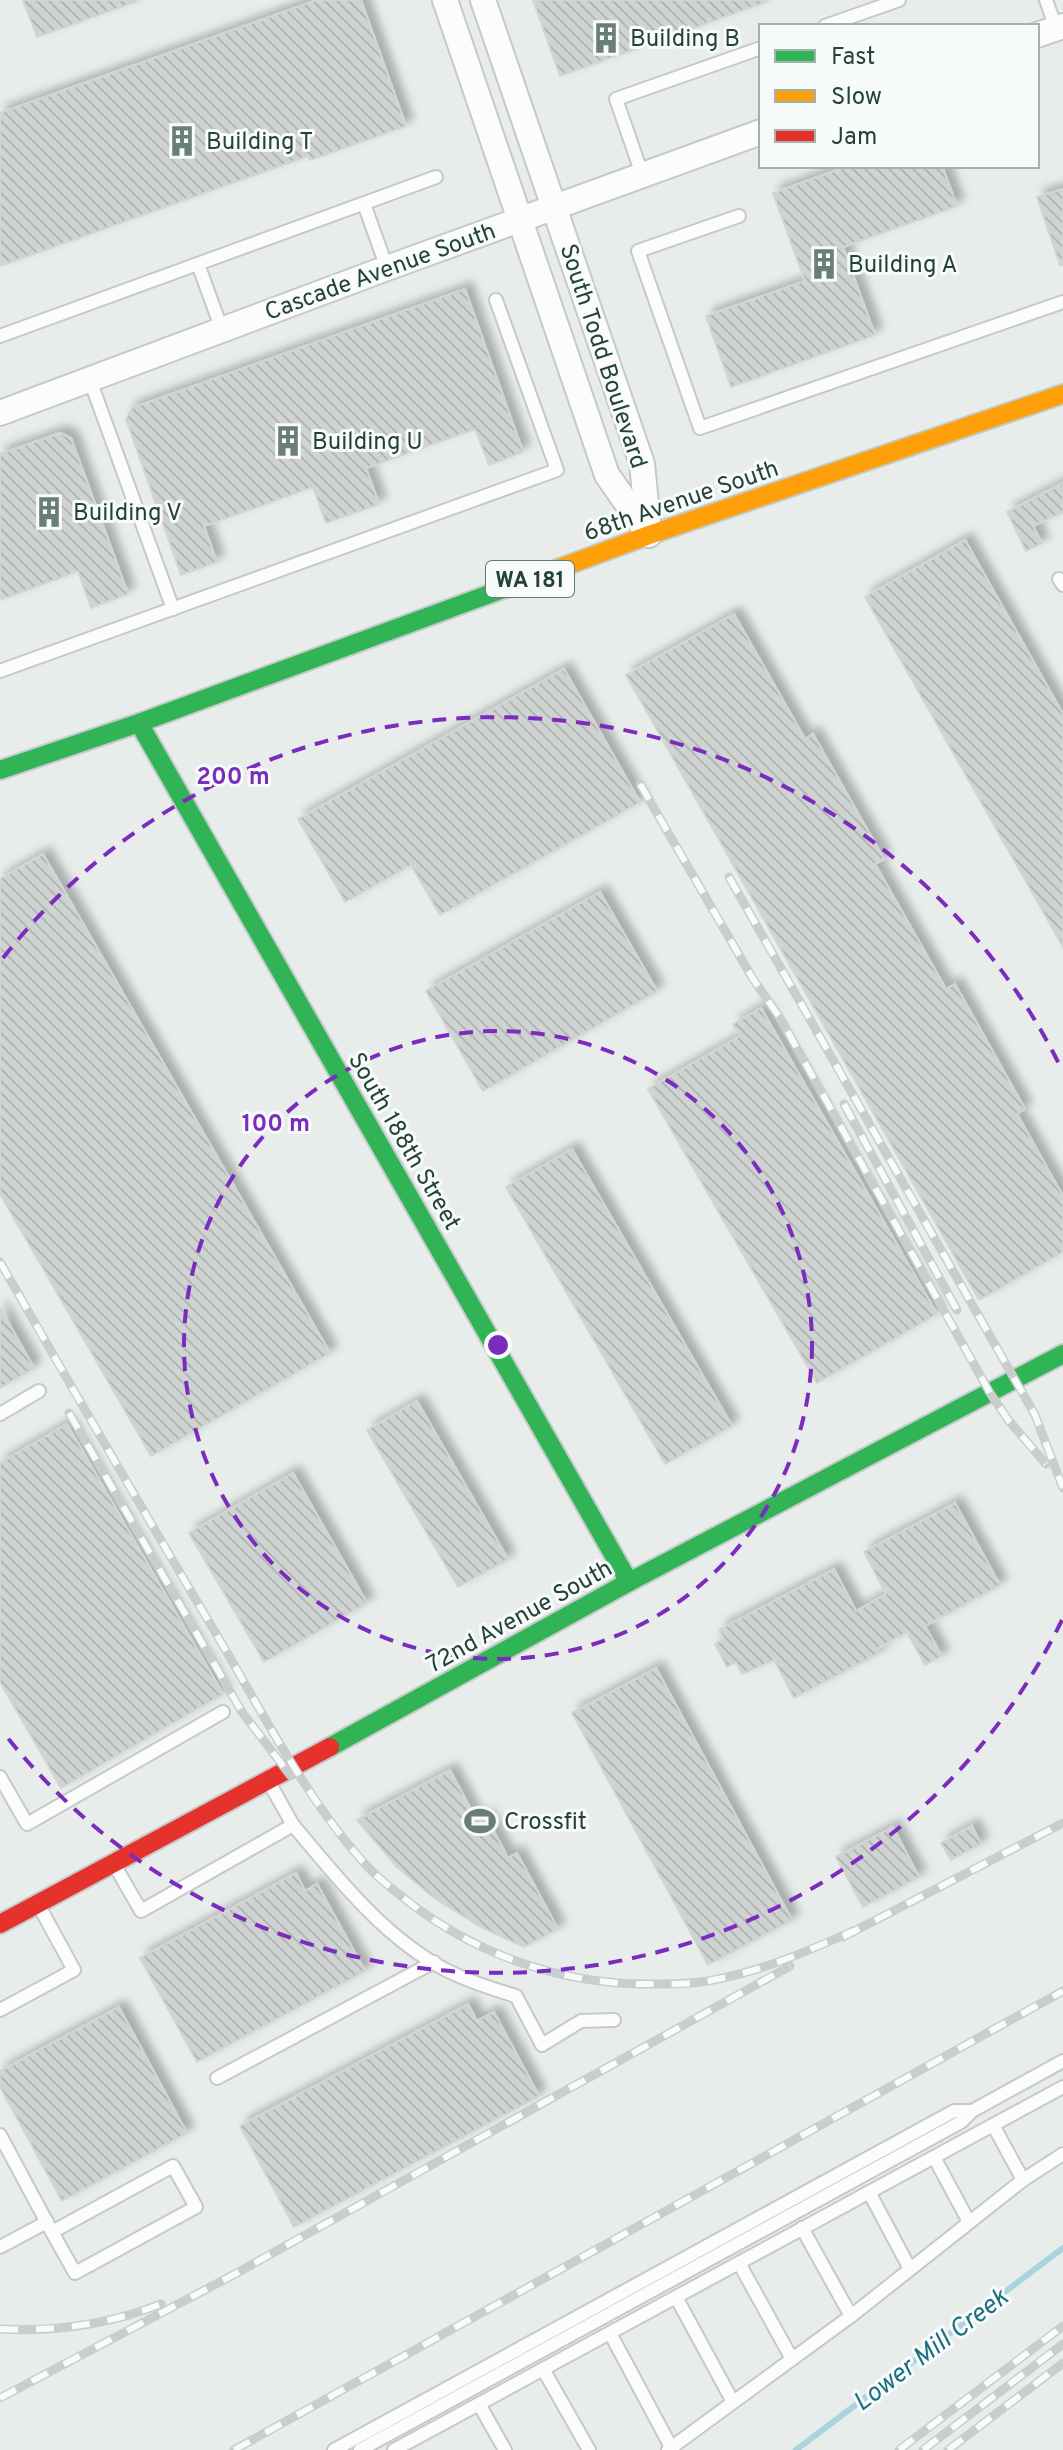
<svg xmlns="http://www.w3.org/2000/svg" width="1063" height="2450" font-family="Overpass,sans-serif">
<defs>
<pattern id="building-back-hatch" width="6" height="6" patternUnits="userSpaceOnUse" patternTransform="scale(2)"><rect width="6" height="6" fill="#cfd4d2"/><path d="M-1 5l2 2M0 0l6 6M5-1l2 2" fill="none" stroke="#b2b7b5"/></pattern>
<filter id="shadow"><feDropShadow dx="7" dy="-7" stdDeviation="4" flood-color="#0004"/></filter>
</defs>
<rect width="100%" height="100%" fill="#e8edeb"/>
<g fill="none" stroke-linecap="round" stroke-linejoin="round">
<polyline stroke="#a9d4db" stroke-width="6" points="796,2450 1063,2248"/>
</g>
<g fill="url(#building-back-hatch)" stroke="#d1d6d4" stroke-width="2" filter="url(#shadow)">
<polygon points="23,0 135,0 135,2 37,37"/>
<polygon points="317,0 361,0 406,126 310,160 308,156 0,266 0,113"/>
<polygon points="533,0 765,0 766,2 560,76"/>
<polygon points="848,166 942,166 957,206 843,247 875,335 731,387 706,316 805,281 773,193"/>
<polygon points="1063,189 1063,265 1060,265 1037,197"/>
<polygon points="465,289 523,452 489,465 475,429 366,468 379,504 326,523 313,487 204,526 217,562 181,575 126,419 132,408"/>
<polygon points="60,433 71,438 128,594 91,608 78,571 0,600 0,454"/>
<polygon points="1063,483 1063,512 1033,526 1042,543 1026,551 1007,512"/>
<polygon points="965,540 1063,714 1063,947 865,597"/>
<polygon points="734,614 805,739 813,734 884,859 875,864 946,989 955,984 1025,1109 1017,1114 1063,1196 1063,1252 979,1300 626,675"/>
<polygon points="564,669 640,802 440,915 411,865 345,902 298,819"/>
<polygon points="43,854 330,1353 151,1456 0,1194 0,879"/>
<polygon points="600,892 657,991 483,1091 426,991"/>
<polygon points="761,1008 937,1314 817,1383 648,1089 740,1036 733,1024"/>
<polygon points="572,1149 732,1426 665,1464 506,1187"/>
<polygon points="0,1308 34,1368 0,1388"/>
<polygon points="417,1401 508,1559 458,1587 367,1430"/>
<polygon points="67,1424 223,1694 61,1788 0,1682 0,1463"/>
<polygon points="293,1473 367,1603 264,1662 189,1533"/>
<polygon points="955,1503 1000,1585 925,1626 942,1656 925,1665 907,1632 877,1649 879,1653 794,1698 774,1660 742,1674 736,1662 727,1667 715,1644 724,1639 719,1630 834,1569 856,1611 886,1594 864,1552"/>
<polygon points="656,1668 792,1920 708,1965 572,1713"/>
<polygon points="450,1770 477,1821 486,1816 508,1858 517,1853 558,1929 524,1947 481,1927 434,1898 396,1866 357,1820"/>
<polygon points="972,1826 981,1844 951,1860 941,1843"/>
<polygon points="893,1827 919,1877 863,1907 836,1857"/>
<polygon points="296,1873 305,1891 317,1884 365,1971 197,2062 140,1958"/>
<polygon points="468,2004 477,2021 494,2012 539,2096 294,2227 240,2126"/>
<polygon points="119,2007 187,2133 62,2201 0,2087 0,2071"/>
</g>
<g fill="none" stroke-linecap="round" stroke-linejoin="round">
<defs>
<g id="lane">
<polyline points="1046,0 1056,28"/>
<polyline points="825,26 899,0"/>
<polyline points="642,174 616,99 761,48"/>
<polyline points="364,204 387,268"/>
<polyline points="739,216 638,251 700,428 1063,302"/>
<polyline points="198,264 222,330"/>
<polyline points="0,336 436,177"/>
<polyline points="90,380 173,609"/>
<polyline points="1059,579 1063,585"/>
<polyline points="0,671 557,470 496,300"/>
<polyline points="0,1414 39,1391"/>
<polyline points="0,1777 27,1824 223,1712"/>
<path d="M293,1825C338,1878 383,1937 446,1970C468,1981 492,1989 516,1996L542,2045L581,2021L614,2020"/>
<polyline points="115,1866 141,1911 293,1825 270,1784"/>
<polyline points="0,2010 74,1970 39,1906"/>
<polyline points="217,2078 434,1962"/>
<polyline points="993,2125 1023,2180"/>
<polyline points="0,2135 52,2232 173,2166 196,2207 75,2273 52,2232"/>
<polyline points="934,2157 969,2222"/>
<polyline points="869,2192 910,2269"/>
<polyline points="802,2228 851,2316"/>
<polyline points="0,2247 47,2222"/>
<polyline points="739,2263 792,2359"/>
<polyline points="676,2297 733,2402"/>
<polyline points="610,2333 671,2447"/>
<polyline points="543,2369 589,2450"/>
<polyline points="479,2404 505,2450"/>
<polyline points="334,2450 954,2111 972,2111"/>
<polyline points="360,2450 961,2122 972,2111 1063,2061"/>
<polyline points="394,2450 1063,2087"/>
<polyline points="668,2450 851,2316 1023,2180 1063,2154"/>
</g>
<g id="street">
<polyline points="445,0 607,475 649,535"/>
<polyline points="483,0 642,464 649,533"/>
<polyline points="1037,35 1063,26"/>
<polyline points="0,413 387,268 761,132"/>
</g>
<g id="fast">
<polyline points="139,723 629,1582"/>
<polyline points="0,770 139,723 514,585"/>
<polyline points="330,1747 629,1582 1063,1354"/>
</g>
<polyline id="slow" points="514,585 649,535 1063,394"/>
<polyline id="jam" points="0,1924 330,1747"/>
</defs>
<use href="#lane" stroke="#c5cac8" stroke-width="16"/>
<use href="#street" stroke="#c5cac8" stroke-width="28"/>
<use href="#fast" stroke="#c3cbc8" stroke-width="22"/>
<use href="#slow" stroke="#c3cbc8" stroke-width="22"/>
<use href="#jam" stroke="#c3cbc8" stroke-width="22"/>
<use href="#lane" stroke="#fcfcfc" stroke-width="12"/>
<use href="#street" stroke="#fcfcfc" stroke-width="24"/>
<use href="#fast" stroke="#30b455" stroke-width="18"/>
<use href="#slow" stroke="#ff9f0a" stroke-width="18"/>
<use href="#jam" stroke="#e5322d" stroke-width="18"/>
<defs>
<g id="rail">
<polyline points="640,784 753,979 780,1018 990,1393 1009,1421 1046,1464"/>
<polyline points="729,877 1035,1415 1063,1488"/>
<polyline points="844,1104 957,1310"/>
<path d="M0,1262C71,1386 142,1509 215,1632C260,1708 307,1801 367,1866C375,1875 385,1883 395,1891C469,1953 560,1986 657,1984C675,1984 695,1984 713,1980C762,1971 808,1951 853,1931"/>
<polyline points="69,1413 242,1712 290,1775"/>
<polyline points="843,1937 1063,1823"/>
<path d="M0,2329C54,2332 110,2324 161,2304"/>
<polyline points="0,2398 235,2274 790,1966"/>
<polyline points="234,2450 1063,1991"/>
<polyline points="899,2450 1063,2326"/>
<polyline points="923,2450 1063,2344"/>
<polyline points="948,2450 1063,2363"/>
</g>
</defs>
<use href="#rail" stroke="#c9cdcc" stroke-width="9"/>
<use href="#rail" stroke="#f7fbf9" stroke-width="6" stroke-dasharray="18" stroke-linecap="butt"/>
</g>
<g fill="none" stroke="#7b2cbf" stroke-width="4" stroke-dasharray="14 10">
<circle cx="498" cy="1345" r="314"/>
<path d="M1062 1620A628 628 0 0 1 3 1732M3 958A628 628 0 0 1 1062 1070"/>
</g>
<defs>
<symbol id="building-bare" viewBox="-9 -9 18 18"><path d="M-4-6H4V6H1V3H-1V6H-4ZM-2.5-4.3h1.7v1.8h-1.7ZM.8-4.3h1.7v1.8H.8ZM-2.5-1h1.7V.8h-1.7ZM.8-1h1.7V.8H.8Z" fill="#697e78" stroke="#f7fbf9" stroke-width="2.5" paint-order="stroke"/></symbol>
<symbol id="stadium-bare" viewBox="-9 -9 18 18"><path d="M0-5a6.5 5 0 1 0 0 10a6.5 5 0 1 0 0-10ZM-3.5-1.8h7v3.6h-7Z" fill="#697e78" stroke="#f7fbf9" stroke-width="2.5" paint-order="stroke"/></symbol>
</defs>
<g fill-rule="evenodd">
<use href="#building-bare" x="584" y="16" width="44" height="44"/>
<use href="#building-bare" x="160" y="119" width="44" height="44"/>
<use href="#building-bare" x="802" y="242" width="44" height="44"/>
<use href="#building-bare" x="266" y="419" width="44" height="44"/>
<use href="#building-bare" x="27" y="490" width="44" height="44"/>
<use href="#stadium-bare" x="458" y="1799" width="44" height="44"/>
</g>
<g text-anchor="middle" stroke-width="6" stroke-linejoin="round" paint-order="stroke">
<rect fill="#f7fbf9" stroke="#637a73" stroke-width="2" x="486" y="561" width="88" height="36" rx="6"/>
<g font-size="22" font-weight="bold" fill="#24423a">
<text x="530" y="587">WA 181</text>
</g>
<g font-size="24" fill="#24423a" stroke="#f7fbf9" text-anchor="start">
<text x="630" y="46">Building B</text>
<text x="206" y="149">Building T</text>
<text x="848" y="272">Building A</text>
<text x="312" y="449">Building U</text>
<text x="73" y="520">Building V</text>
<text x="504" y="1829">Crossfit</text>
</g>
<g font-size="24" fill="#24423a" stroke="#f7fbf9">
<text transform="translate(380 271) rotate(-20)" y="8">Cascade Avenue South</text>
<text transform="translate(604 356) rotate(72)" y="8">South Todd Boulevard</text>
<text transform="translate(681 500) rotate(-19)" y="8">68th Avenue South</text>
<text transform="translate(405 1141) rotate(60)" y="8">South 188th Street</text>
<text transform="translate(519 1616) rotate(-29)" y="8">72nd Avenue South</text>
</g>
<g font-size="26" font-style="italic" fill="#1c6f80" stroke="#f7fbf9">
<text transform="translate(930 2349) rotate(-37)" y="9">Lower Mill Creek</text>
</g>
</g>
<circle cx="498" cy="1345" r="12" fill="#7b2cbf" stroke="#f7fbf9" stroke-width="4"/>
<g font-size="24" text-anchor="middle" font-weight="bold" fill="#7b2cbf" stroke="#f7fbf9" stroke-width="6" stroke-linejoin="round" paint-order="stroke">
<text x="233" y="784">200 m</text>
<text x="276" y="1131">100 m</text>
</g>
<rect x="759" y="24" width="280" height="144" fill="#f7fbf9" stroke="#a3b1ad" stroke-width="2"/>
<rect x="775" y="50" width="40" height="12" fill="#30b455" stroke="#a3b1ad" stroke-width="2"/>
<text x="831" y="64" font-size="24" fill="#24423a">Fast</text>
<rect x="775" y="90" width="40" height="12" fill="#ff9f0a" stroke="#a3b1ad" stroke-width="2"/>
<text x="831" y="104" font-size="24" fill="#24423a">Slow</text>
<rect x="775" y="130" width="40" height="12" fill="#e5322d" stroke="#a3b1ad" stroke-width="2"/>
<text x="831" y="144" font-size="24" fill="#24423a">Jam</text>
</svg>
